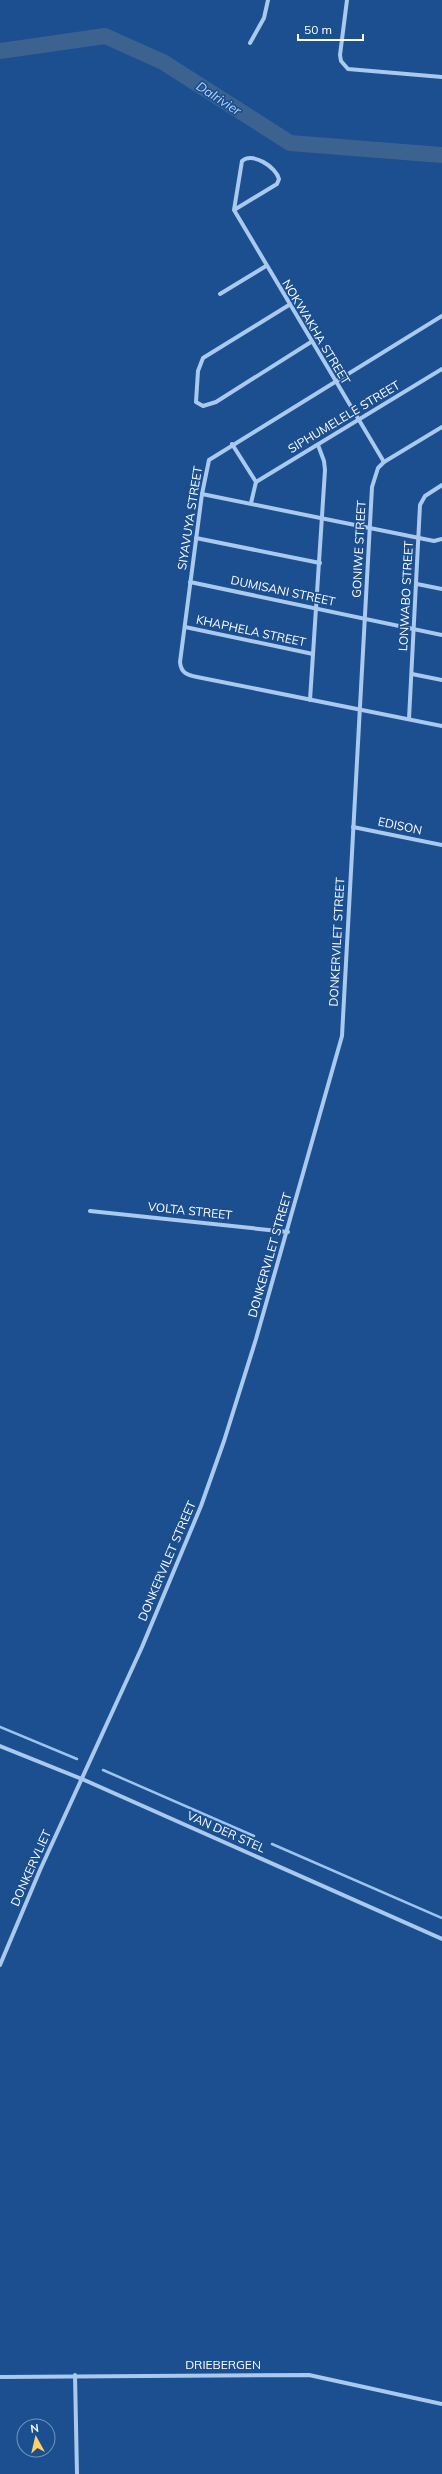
<svg xmlns="http://www.w3.org/2000/svg" width="442" height="2474" font-family="Mulish,sans-serif">
<rect width="100%" height="100%" fill="#1b4f8f"/>
<g fill="none" stroke-linecap="round" stroke-linejoin="round">
<g stroke="#9cc4f0" stroke-width="2.5">
<polyline points="0,1727 77,1759"/>
<polyline points="103,1770 254,1836"/>
<polyline points="272,1844 442,1918"/>
</g>
<polyline stroke="#3c6290" stroke-width="16" points="0,51 105,36 163,62 290,143 442,155"/>
<g stroke="#a9c9ee" stroke-width="4">
<polyline points="347,0 340,55 341,61 348,69 442,77"/>
<polyline points="250,43 264,18 268,0"/>
<path d="M234,210L277,184L279,179C276,167 253,152 242,161L234,210L384,462"/>
<polyline points="220,294 266,266"/>
<polyline points="289,305 203,358 198,371 196,402 203,406 216,402 311,342"/>
<path d="M442,316L209,460L202,494L180,662C181,673 187,675 197,677L442,726"/>
<polyline points="232,444 256,482 251,503"/>
<polyline points="256,482 442,369"/>
<polyline points="202,494 434,541 442,539"/>
<polyline points="196,538 320,563"/>
<polyline points="190,582 442,635"/>
<polyline points="417,584 442,589"/>
<polyline points="185,627 313,654"/>
<polyline points="412,674 442,680"/>
<polyline points="310,700 325,470 324,461 318,445"/>
<polyline points="409,719 420,505 425,496 442,485"/>
<polyline points="353,827 442,845"/>
<polyline points="90,1211 288,1232"/>
<polyline points="0,1746 82,1779 442,1939"/>
<polyline points="0,1965 40,1870 142,1647 201,1506 224,1441 256,1339 342,1036 372,487 378,468 384,462 442,427"/>
<polyline points="75,2375 77,2474"/>
<polyline points="0,2377 309,2375 442,2404"/>
</g>
</g>
<g text-anchor="middle" stroke-width="3.5" stroke-linejoin="round" paint-order="stroke">
<g font-size="12" fill="#fff" stroke="#1b4f8f">
<text transform="translate(316 332) rotate(59)" y="4">NOKWAKHA STREET</text>
<text transform="translate(344 417) rotate(-31)" y="4">SIPHUMELELE STREET</text>
<text transform="translate(190 518) rotate(-81)" y="4">SIYAVUYA STREET</text>
<text transform="translate(359 549) rotate(-87)" y="4">GONIWE STREET</text>
<text transform="translate(283 591) rotate(12)" y="4">DUMISANI STREET</text>
<text transform="translate(406 596) rotate(-87)" y="4">LONWABO STREET</text>
<text transform="translate(251 631) rotate(12)" y="4">KHAPHELA STREET</text>
<text transform="translate(400 826) rotate(12)" y="4">EDISON</text>
<text transform="translate(337 942) rotate(-87)" y="4">DONKERVILET STREET</text>
<text transform="translate(190 1211) rotate(6)" y="4">VOLTA STREET</text>
<text transform="translate(270 1255) rotate(-74)" y="4">DONKERVILET STREET</text>
<text transform="translate(167 1561) rotate(-67)" y="4">DONKERVILET STREET</text>
<text transform="translate(226 1832) rotate(24)" y="4">VAN DER STEL</text>
<text transform="translate(31 1868) rotate(-66)" y="4">DONKERVLIET</text>
<text x="223" y="2369">DRIEBERGEN</text>
</g>
<g font-size="13" font-style="italic" fill="#b5d3f5" stroke="#1b4f8f">
<text transform="translate(219 98) rotate(33)" y="5">Dalrivier</text>
</g>
</g>
<g transform="translate(36 2438) rotate(352)"><circle r="19" fill="#1b4f8f" stroke="#7695bc"/>
<path d="M0-3L7 15L0 10L-7 15Z" fill="#ffd166"/>
<text y="-6" font-size="11" font-weight="bold" text-anchor="middle" fill="#ffffff">N</text>
</g>
<path d="M298 34v6h65v-6" fill="none" stroke="#ffffff" stroke-width="2"/>
<text x="304" y="34" font-size="12" fill="#ffffff" stroke="#1b4f8f" stroke-width="3" paint-order="stroke">50 m</text>
</svg>
